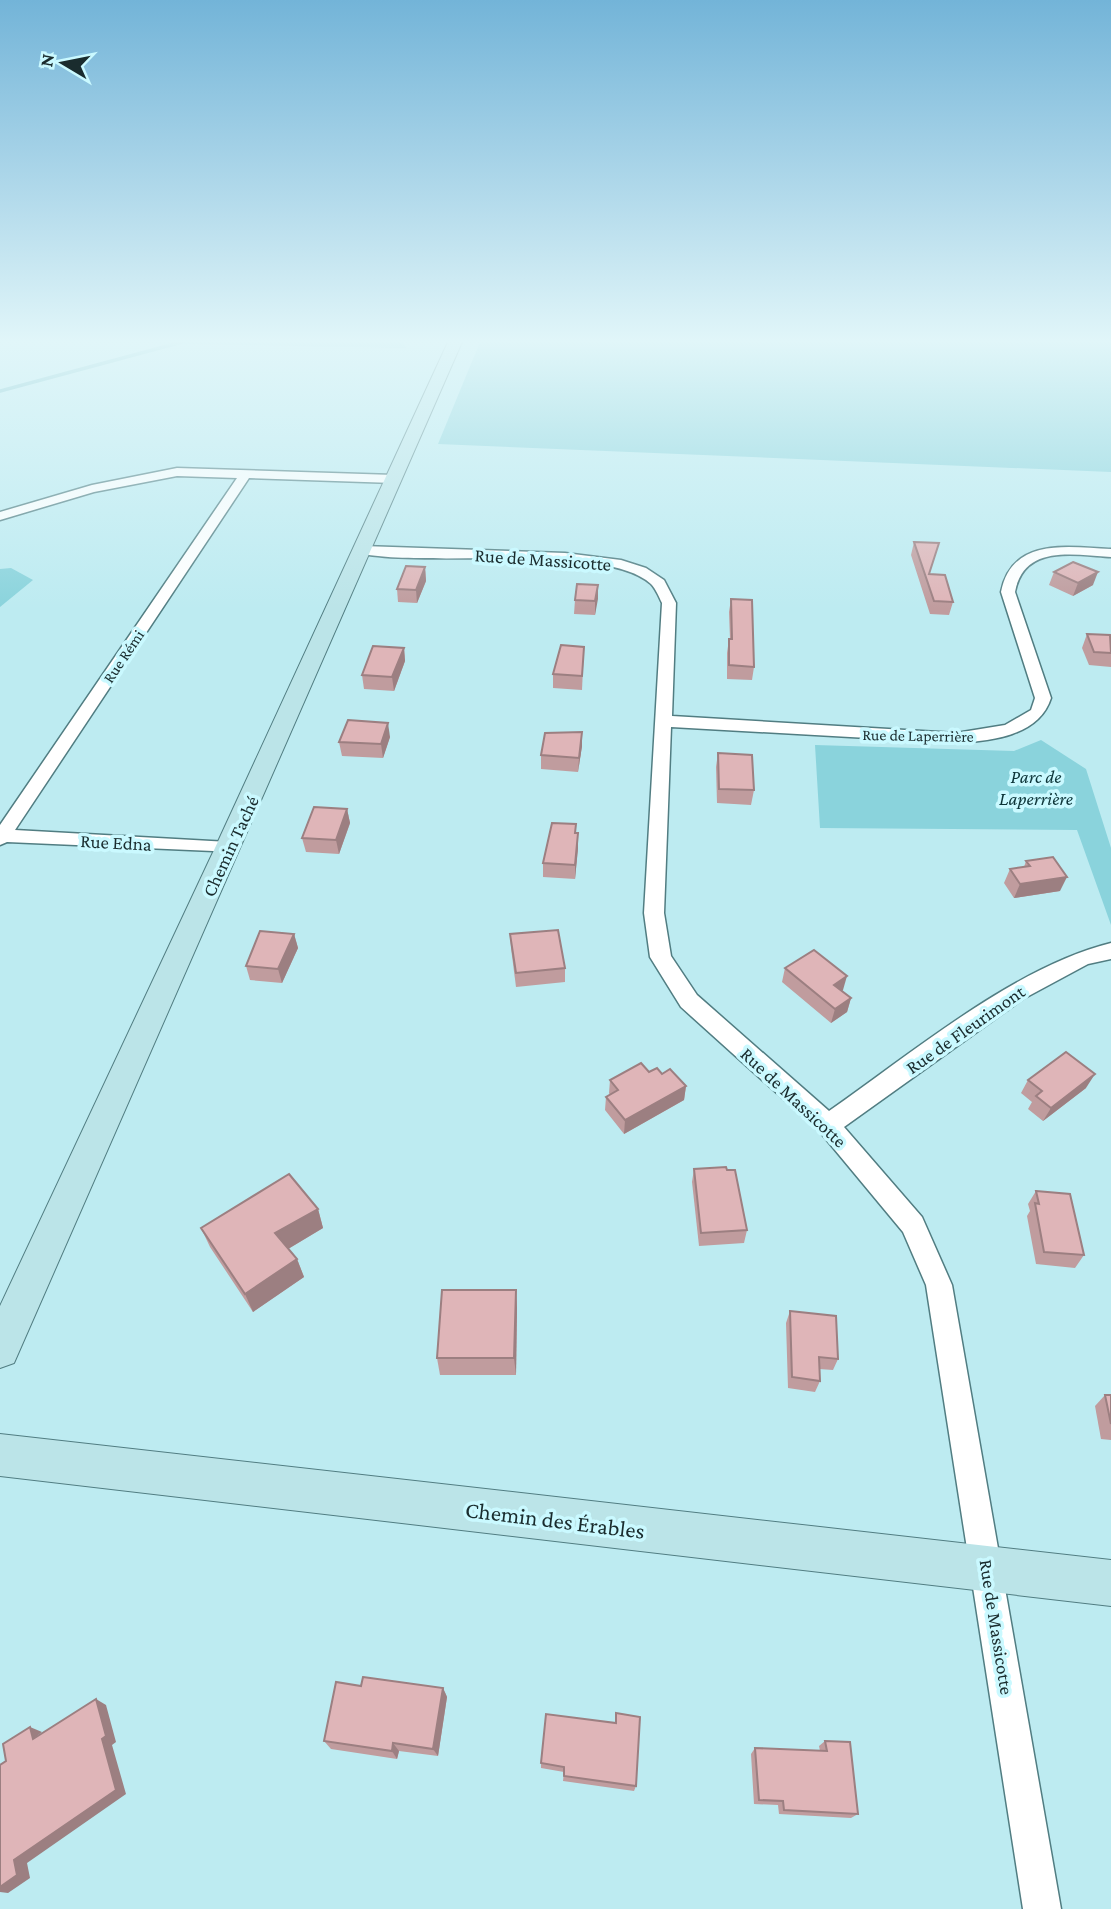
<svg xmlns="http://www.w3.org/2000/svg" width="1111" height="1909" font-family="'Crimson Pro',serif">
<rect width="100%" height="100%" fill="#bdebf1"/>
<g fill="#8ad3dc">
<polygon points="88,342 369,342 403,343 406,348"/>
<polygon points="480,342 1111,342 1111,472 438,444"/>
<polygon points="11,568 33,580 0,607 0,569"/>
<polygon points="1041,740 1086,769 1111,848 1111,925 1077,830 820,828 815,745 1014,751"/>
</g>
<g fill="none" stroke-linecap="round" stroke-linejoin="round">
<polyline stroke="#65b5bf" stroke-width="3.5" points="0,391 182,342"/>
<defs>
<g id="street">
<polygon points="177,468 394,475 400,479 394,483 249,478 15,830 229,842 236,844 239,848 236,852 7,842 0,845 0,825 237,478 177,476 94,492 0,520 0,512 92,485"/>
<path d="M363,546L565,553L621,560L646,568L664,580L676,603L672,716L956,733L1005,725L1031,710L1035,698L1001,592C1012,537 1067,547 1111,549V557C1073,555 1024,544 1015,592L1051,698C1039,736 991,741 956,743L671,727L664,913L671,956L697,995L829,1111C911,1054 1014,967 1111,943V959L1088,964L1023,999L844,1127L922,1217L952,1285L1061,1909H1023L926,1285L903,1232L820,1132L681,1007L650,957L644,913L662,603C659,597 656,589 651,584C605,542 424,568 358,553V547Z"/>
</g>
<g id="secondary">
<polygon points="448,342 462,342 14,1363 0,1368 0,1306 215,848"/>
<polygon points="0,1434 1111,1560 1111,1606 0,1476"/>
</g>
</defs>
<use href="#street" stroke="#517d82" stroke-width="3"/>
<use href="#secondary" stroke="#517d82" stroke-width="2"/>
<use href="#street" fill="#fff" fill-rule="evenodd"/>
<use href="#secondary" fill="#bbe4e8" fill-rule="evenodd"/>
</g>
<g fill="#c09c9e">
<polygon points="914,542 930,574 953,602 949,615 930,614 911,555"/>
<polygon points="425,567 426,581 417,603 398,602 397,589"/>
<polygon points="1054,572 1093,585 1073,596 1049,585"/>
<polygon points="598,585 595,615 574,614 575,600"/>
<polygon points="731,599 754,667 752,680 727,679 727,653 729,639 730,639 729,612"/>
<polygon points="1087,634 1111,637 1111,667 1089,665 1082,648"/>
<polygon points="584,647 582,690 553,688 553,674"/>
<polygon points="404,648 405,661 394,691 364,689 362,675"/>
<polygon points="582,732 582,746 578,772 541,769 541,755"/>
<polygon points="390,737 383,758 342,756 339,742"/>
<polygon points="718,753 754,790 751,805 717,803 716,767"/>
<polygon points="347,809 350,823 339,854 306,852 302,838"/>
<polygon points="576,824 576,833 578,848 575,879 543,877 543,863"/>
<polygon points="1026,861 1060,891 1014,898 1004,883 1010,869 1024,867"/>
<polygon points="294,934 298,948 282,983 250,980 246,966"/>
<polygon points="510,934 565,968 565,982 516,987 511,948"/>
<polygon points="785,968 843,990 842,991 851,998 847,1012 831,1023 782,982"/>
<polygon points="649,1072 662,1074 686,1086 684,1100 624,1134 605,1110 606,1097 610,1095 609,1093 610,1080"/>
<polygon points="1028,1080 1086,1088 1043,1121 1028,1109 1032,1102 1021,1093"/>
<polygon points="694,1169 747,1230 744,1243 699,1246 692,1182"/>
<polygon points="1036,1191 1084,1255 1075,1268 1036,1264 1027,1216 1030,1211 1028,1204"/>
<polygon points="318,1209 323,1228 288,1249 297,1259 304,1277 253,1312 210,1247 201,1228"/>
<polygon points="516,1290 517,1308 516,1375 440,1375 437,1358"/>
<polygon points="790,1311 838,1359 833,1370 819,1369 820,1381 815,1392 788,1388 786,1323"/>
<polygon points="1105,1395 1111,1395 1111,1440 1101,1439 1095,1406"/>
<polygon points="361,1686 443,1688 447,1697 438,1756 399,1751 397,1759 331,1749 324,1741"/>
<polygon points="616,1713 636,1786 634,1791 563,1781 564,1772 541,1768 541,1763 615,1723"/>
<polygon points="825,1741 858,1814 851,1818 779,1814 778,1805 754,1804 751,1754 755,1748 820,1751 819,1746"/>
</g>
<g fill="#9c7f81">
<polygon points="425,567 426,581 417,603 416,590"/>
<polygon points="1098,572 1093,585 1073,596 1078,583"/>
<polygon points="598,585 598,599 595,615 595,601"/>
<polygon points="404,648 405,661 394,691 392,677"/>
<polygon points="388,723 390,737 383,758 381,744"/>
<polygon points="582,732 582,746 578,772 579,758"/>
<polygon points="347,809 350,823 339,854 336,840"/>
<polygon points="578,833 578,848 575,879 575,865"/>
<polygon points="1067,877 1060,891 1014,898 1020,884"/>
<polygon points="294,934 298,948 282,983 278,969"/>
<polygon points="847,976 843,990 830,999 834,985"/>
<polygon points="851,998 847,1012 831,1023 835,1009"/>
<polygon points="1095,1074 1086,1088 1043,1121 1051,1108"/>
<polygon points="686,1086 684,1100 624,1134 625,1120"/>
<polygon points="318,1209 323,1228 283,1252 275,1233"/>
<polygon points="297,1259 304,1277 253,1312 245,1294"/>
<polygon points="516,1290 517,1308 516,1375 514,1358"/>
<polygon points="443,1688 447,1697 438,1756 433,1749"/>
<polygon points="96,1699 106,1705 116,1742 112,1745 126,1794 27,1863 30,1878 8,1893 0,1892 0,1887 14,1860 102,1739"/>
<polygon points="30,1727 42,1732 33,1739"/>
<polygon points="393,1743 399,1751 397,1759 392,1751"/>
</g>
<g fill="#dfb5b8" stroke="#9c7f81" stroke-width="2">
<polygon points="914,542 939,543 929,574 945,575 953,602 934,601"/>
<polygon points="1073,562 1098,572 1078,583 1054,572"/>
<polygon points="406,566 425,567 416,590 397,589"/>
<polygon points="577,584 598,585 595,601 575,600"/>
<polygon points="731,599 752,600 754,667 729,665 729,639 732,639"/>
<polygon points="1087,634 1110,635 1111,653 1094,652"/>
<polygon points="561,645 584,647 582,676 553,674"/>
<polygon points="373,646 404,648 392,677 362,675"/>
<polygon points="348,720 388,723 381,744 339,742"/>
<polygon points="582,732 579,758 541,755 545,733"/>
<polygon points="718,753 752,755 754,790 719,789"/>
<polygon points="314,807 347,809 336,840 302,838"/>
<polygon points="552,823 576,824 575,833 578,833 575,865 543,863"/>
<polygon points="1053,857 1067,877 1020,884 1010,869 1030,866 1026,861"/>
<polygon points="558,930 565,968 516,973 510,934"/>
<polygon points="260,931 294,934 278,969 246,966"/>
<polygon points="814,950 847,976 834,985 851,998 835,1009 785,968"/>
<polygon points="1066,1052 1095,1074 1051,1108 1036,1096 1042,1091 1028,1080"/>
<polygon points="641,1063 649,1072 657,1068 662,1074 670,1069 686,1086 625,1120 606,1097 618,1090 610,1080"/>
<polygon points="726,1167 727,1170 735,1170 747,1230 701,1233 694,1169"/>
<polygon points="289,1174 318,1209 275,1233 297,1259 245,1294 201,1228"/>
<polygon points="1036,1191 1070,1194 1084,1255 1044,1252 1035,1203 1039,1204"/>
<polygon points="442,1290 516,1290 514,1358 437,1358"/>
<polygon points="790,1311 836,1316 838,1359 819,1357 820,1381 792,1377"/>
<polygon points="1105,1395 1111,1395 1111,1424"/>
<polygon points="363,1677 443,1688 433,1749 393,1743 392,1751 324,1741 336,1682 361,1686"/>
<polygon points="96,1699 106,1736 102,1739 116,1790 14,1860 17,1875 0,1887 0,1765 6,1761 3,1744 30,1727 33,1739"/>
<polygon points="616,1713 640,1717 636,1786 564,1776 564,1767 541,1763 546,1714 616,1723"/>
<polygon points="825,1741 850,1742 858,1814 784,1810 783,1801 759,1800 755,1748 827,1751"/>
</g>
<linearGradient id="sky" x2="0" y2="1"><stop stop-color="#73b4d8"/><stop offset="0.56" stop-color="#e1f6f9"/><stop offset="1" stop-color="#e1f6f9" stop-opacity="0"/></linearGradient>
<rect width="1111" height="609" fill="url(#sky)"/>
<g text-anchor="middle" stroke-width="7" stroke-linejoin="round" paint-order="stroke">
<g font-size="16" fill="#1a2c2e" stroke="#caf9ff">
<text transform="translate(123 656) rotate(-56)" y="6">Rue Rémi</text>
<text transform="translate(918 735) rotate(1)" y="6">Rue de Laperrière</text>
</g>
<g font-size="19" fill="#1a2c2e" stroke="#caf9ff">
<text transform="translate(543 559) rotate(4)" y="7">Rue de Massicotte</text>
<text transform="translate(116 842) rotate(3)" y="7">Rue Edna</text>
<text transform="translate(230 846) rotate(-65)" y="7">Chemin Taché</text>
<text transform="translate(965 1029) rotate(-35)" y="7">Rue de Fleurimont</text>
<text transform="translate(794 1097) rotate(43)" y="7">Rue de Massicotte</text>
<text transform="translate(997 1627) rotate(81)" y="7">Rue de Massicotte</text>
</g>
<g font-size="19" font-style="italic" fill="#0c3438" stroke="#caf9ff">
<text x="1036" y="783">Parc de<tspan x="1036" dy="22">Laperrière</tspan></text>
</g>
<g font-size="23" fill="#1a2c2e" stroke="#caf9ff">
<text transform="translate(555 1520) rotate(7)" y="8">Chemin des Érables</text>
</g>
</g>
<g transform="translate(63 63) rotate(280)" stroke="#caf9ff" stroke-width="5" paint-order="stroke">
<path d="M0-5L12 26L0 18L-12 26Z" fill="#1a2c2e"/>
<text y="-10" font-size="19" font-weight="bold" text-anchor="middle" fill="#1a2c2e">N</text>
</g>
</svg>
